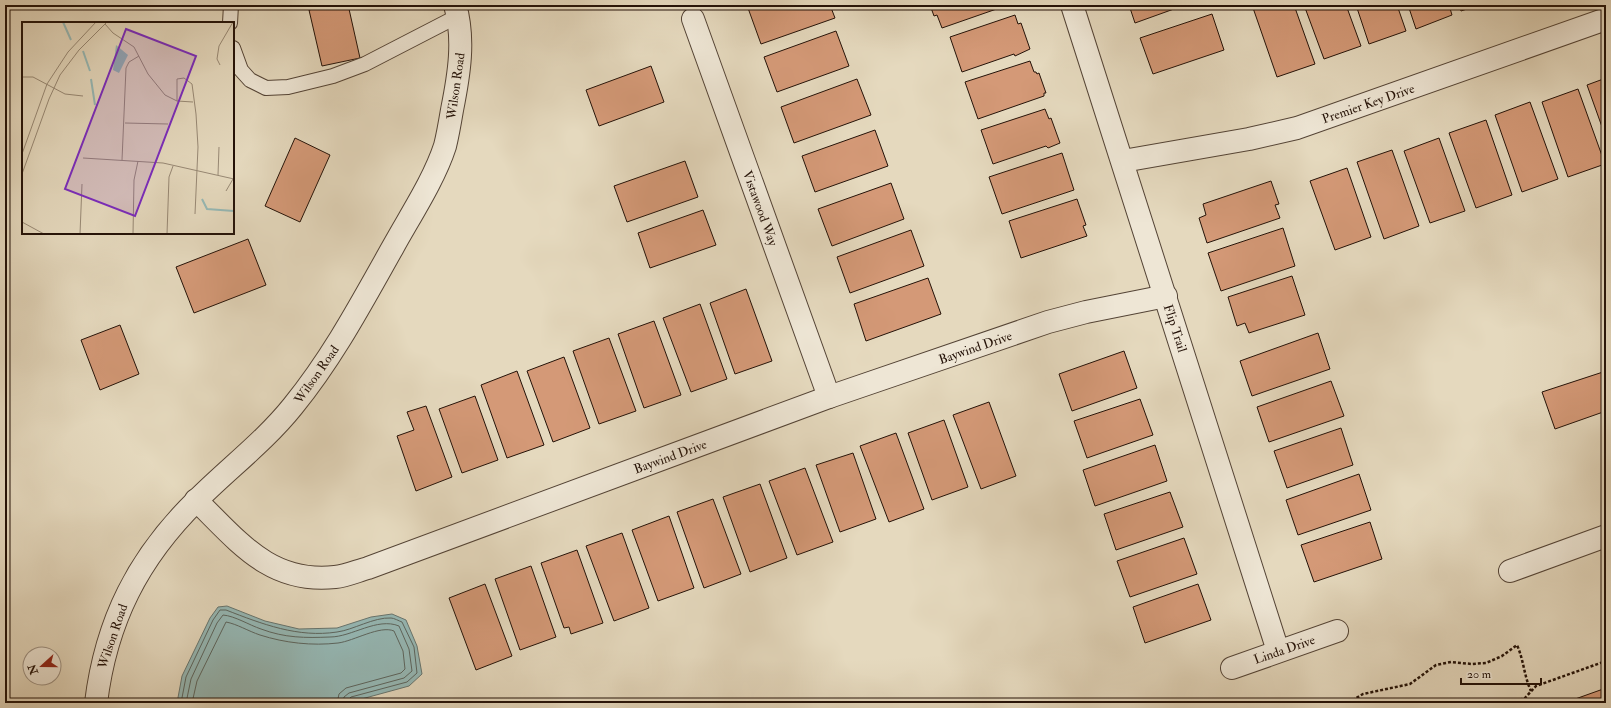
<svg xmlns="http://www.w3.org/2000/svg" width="1611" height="708" font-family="'IM FELL Double Pica',serif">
<rect width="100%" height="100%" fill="#e5d9be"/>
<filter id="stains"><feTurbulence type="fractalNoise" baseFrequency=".005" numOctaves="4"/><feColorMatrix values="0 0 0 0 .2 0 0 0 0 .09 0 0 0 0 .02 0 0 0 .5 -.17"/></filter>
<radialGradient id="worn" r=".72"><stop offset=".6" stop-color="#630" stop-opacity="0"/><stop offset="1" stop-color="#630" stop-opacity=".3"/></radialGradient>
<polygon fill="#96b9b6" stroke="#687670" points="227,606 265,621 299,629 337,628 371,617 392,614 406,620 417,646 422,674 409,686 347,703 177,703 182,676 210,618 218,607"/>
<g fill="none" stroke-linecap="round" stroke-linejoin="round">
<g stroke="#5d665f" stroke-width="1">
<path d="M181,703L186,677L213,620L220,610H226C262,624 298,638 337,632C353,630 374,617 391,618C394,618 399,621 402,622L414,647L417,673L407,682L351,697L349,699L348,703"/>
<path d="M186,703L191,679L217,623L223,615C235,616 249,625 261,629C285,638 305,638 330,637C352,637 377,617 399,626L409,649L412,671L404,678L349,693L344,697L343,703"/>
<path d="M192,703L197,681L226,622C237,624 248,631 260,635C285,643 312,646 338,643C354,641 380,625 394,631L403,651L405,669L401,673L346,688L339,694L337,703"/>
</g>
</g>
<g fill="#d49977" stroke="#241208">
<polygon points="326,5 366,5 349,9 360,58 322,66 309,10 327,6"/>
<polygon points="757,5 830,5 835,18 761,44 748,8"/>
<polygon points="930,5 1008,5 942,28 937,15 934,16"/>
<polygon points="1129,5 1185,5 1135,23"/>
<polygon points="1252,5 1294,5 1315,64 1277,77"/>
<polygon points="1304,5 1346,5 1361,46 1324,59"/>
<polygon points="1356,5 1397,5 1406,31 1369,44"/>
<polygon points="1408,5 1449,5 1452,15 1416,29"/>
<polygon points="1459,5 1479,5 1461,11"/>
<polygon points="1212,14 1224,50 1153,74 1140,38"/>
<polygon points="1015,15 1018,24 1021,23 1030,49 1015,56 1014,54 962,72 950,37"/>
<polygon points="836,31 849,66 777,92 764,57"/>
<polygon points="1030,61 1034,72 1036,72 1037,74 1039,73 1046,93 1044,93 1044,96 978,119 965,82"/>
<polygon points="651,66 664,102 599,126 586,90"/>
<polygon points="1606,78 1606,138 1587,85"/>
<polygon points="857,79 871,115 794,143 781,107"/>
<polygon points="1578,89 1605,164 1568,177 1542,102"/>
<polygon points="1530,102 1558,179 1522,192 1495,115"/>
<polygon points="1045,109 1049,119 1051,118 1060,143 1048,148 1046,146 993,164 981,130"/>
<polygon points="1486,120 1512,195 1476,208 1449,133"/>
<polygon points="875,130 888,166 815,192 802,156"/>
<polygon points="295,138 330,155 300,222 265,206"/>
<polygon points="1439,138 1465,211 1430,223 1404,151"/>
<polygon points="1392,150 1419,226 1384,239 1357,162"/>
<polygon points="1062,153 1074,190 1002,214 989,177"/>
<polygon points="685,161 698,197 627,222 614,186"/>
<polygon points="1347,168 1371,237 1335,250 1310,181"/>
<polygon points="1271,181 1279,204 1275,205 1280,218 1207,243 1199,218 1206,215 1203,204"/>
<polygon points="891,183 904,219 832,246 818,209"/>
<polygon points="1077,199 1086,225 1083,226 1087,236 1021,258 1009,221"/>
<polygon points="703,210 716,245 650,268 638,233"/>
<polygon points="1283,228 1295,266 1221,291 1208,253"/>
<polygon points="911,230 924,266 850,293 837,257"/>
<polygon points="248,239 266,285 194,313 176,267"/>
<polygon points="1292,276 1305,315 1249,333 1245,323 1237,326 1228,297"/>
<polygon points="928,278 941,314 866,341 854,304"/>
<polygon points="746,289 772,361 735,374 710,303"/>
<polygon points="700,304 727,379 691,392 663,318"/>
<polygon points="654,321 681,395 644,408 618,334"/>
<polygon points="120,325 139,374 100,390 81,340"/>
<polygon points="1318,333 1330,369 1252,396 1240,361"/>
<polygon points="609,338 636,411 599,424 573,351"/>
<polygon points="1124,351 1137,388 1072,411 1059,374"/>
<polygon points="564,357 590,428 553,442 527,371"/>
<polygon points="517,371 544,445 507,458 481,385"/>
<polygon points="1606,371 1606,411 1555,429 1542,392"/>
<polygon points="1331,381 1344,416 1269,442 1257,407"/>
<polygon points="475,396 498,460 462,473 439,409"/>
<polygon points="1140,399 1153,435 1087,458 1074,421"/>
<polygon points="989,402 1016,476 981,489 953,415"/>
<polygon points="426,406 452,477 416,491 397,436 414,430 407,412"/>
<polygon points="944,420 968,487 932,500 908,433"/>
<polygon points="1341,428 1353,465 1287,488 1274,451"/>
<polygon points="896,433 924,509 889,522 860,446"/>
<polygon points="1155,445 1167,481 1095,506 1083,470"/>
<polygon points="853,453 876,519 840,532 816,465"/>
<polygon points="805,468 833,542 797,555 769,481"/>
<polygon points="1359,474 1371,510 1298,535 1286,500"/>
<polygon points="760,484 787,558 750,572 723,497"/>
<polygon points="1170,492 1183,527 1116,550 1104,514"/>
<polygon points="713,499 741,574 704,588 677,512"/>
<polygon points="669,516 694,588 658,601 632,530"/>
<polygon points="1370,522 1382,559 1314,582 1301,545"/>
<polygon points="622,533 649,608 614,621 586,546"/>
<polygon points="1184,538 1197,574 1130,597 1117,561"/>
<polygon points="577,550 603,623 571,634 569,627 564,628 541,563"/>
<polygon points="531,566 556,637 520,650 495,579"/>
<polygon points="485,584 512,656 476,670 449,598"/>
<polygon points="1198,584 1211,620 1145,643 1133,607"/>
<polygon points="1606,688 1606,703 1564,703"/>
</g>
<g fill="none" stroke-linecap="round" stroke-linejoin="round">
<defs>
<g id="service">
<polyline points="230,23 231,5"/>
<polyline points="233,48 241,70 250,80 266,88 288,87 333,76 365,64 458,16"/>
</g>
<g id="minor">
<polyline points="1072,5 1278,651"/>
<polyline points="693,19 829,397"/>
<polyline points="1123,161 1249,139 1297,128 1606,19"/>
<path d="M196,500C239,542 270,584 335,577C346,576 357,571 368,568L829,397L1048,322L1086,312L1166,296"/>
<polyline points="1510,571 1606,536"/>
<polyline points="1232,668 1337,631"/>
<path d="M96,703C106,621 138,558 197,500C229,468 265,441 293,406C333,357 362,302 393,247C410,216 434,180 445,146C448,134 450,122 452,110C459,75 465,39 455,5"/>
</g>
</defs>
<use href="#service" stroke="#544436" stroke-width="16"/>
<use href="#minor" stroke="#544436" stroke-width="24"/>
<g stroke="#241208" stroke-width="2.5" stroke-dasharray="3 2" stroke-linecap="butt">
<path d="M1348,703L1363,694L1410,684L1436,665L1451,662L1472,664L1486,663L1502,656L1517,645C1524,661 1524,676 1531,691"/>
<polyline points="1510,703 1525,698 1536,686 1606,661"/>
</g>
<use href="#service" stroke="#eee6d5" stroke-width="14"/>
<use href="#minor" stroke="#eee6d5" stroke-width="22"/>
</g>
<g text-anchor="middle" stroke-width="3.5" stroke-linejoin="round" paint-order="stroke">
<g font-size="13" fill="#241208" stroke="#eee6d5">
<text transform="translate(455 86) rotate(-82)" y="5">Wilson Road</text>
<text transform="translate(1368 103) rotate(-19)" y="5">Premier Key Drive</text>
<text transform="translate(761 208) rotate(70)" y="5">Vistawood Way</text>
<text transform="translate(1176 328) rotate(72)" y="5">Flip Trail</text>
<text transform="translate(975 347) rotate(-19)" y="5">Baywind Drive</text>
<text transform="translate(316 374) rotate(-55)" y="5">Wilson Road</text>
<text transform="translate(670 456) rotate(-20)" y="5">Baywind Drive</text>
<text transform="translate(112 636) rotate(-71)" y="5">Wilson Road</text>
<text transform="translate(1284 649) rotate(-19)" y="5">Linda Drive</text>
</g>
</g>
<g transform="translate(22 22)">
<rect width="212" height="212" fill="#e5d9be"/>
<path d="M94,23L106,33L97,51L91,48Z" fill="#96b9b6"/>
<path fill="none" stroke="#96b9b6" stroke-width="2" d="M41,0L49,18M61,29L68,49M69,57L73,83M180,177L185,187L212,189"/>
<path fill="none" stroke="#988975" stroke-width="1" d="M83,2L91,11L112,25L126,52L143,73L155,79L171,80M198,43L195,37L197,24L211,0M0,55H11L43,72L61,74M155,79V57L162,56L170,62L174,92L176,125L173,192M103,101L146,102M0,132L25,62L46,30L74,0M61,136L141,141L212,157M100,138L104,46L107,40L117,34M0,152L27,77L38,53L57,28L85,0M196,153L197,125M204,169L211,157M0,200L22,212M58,212L60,162M111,212L112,158L116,139M145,212L147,155L151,144"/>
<path fill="#7b2cbf" fill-opacity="0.15" stroke="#7b2cbf" stroke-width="2" d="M104,7L174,34L113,194L43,167Z"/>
<rect width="212" height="212" fill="none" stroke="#241208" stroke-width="2"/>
</g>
<rect width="1611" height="708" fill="none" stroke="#e5d9be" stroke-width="20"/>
<rect x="6" y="6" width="1599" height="696" fill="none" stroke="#241208" stroke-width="2"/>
<rect x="10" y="10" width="1591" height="688" fill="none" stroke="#241208"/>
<g transform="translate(42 666) rotate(249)"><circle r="19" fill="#eee6d5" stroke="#9d9183"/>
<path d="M0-3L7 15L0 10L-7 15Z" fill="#8f2418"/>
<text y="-6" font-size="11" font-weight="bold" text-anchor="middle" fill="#241208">N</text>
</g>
<path d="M1461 678v6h80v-6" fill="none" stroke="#241208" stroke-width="2"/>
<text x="1467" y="678" font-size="12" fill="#241208" stroke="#eee6d5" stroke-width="3" paint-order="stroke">20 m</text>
<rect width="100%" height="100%" filter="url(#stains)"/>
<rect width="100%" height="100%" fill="url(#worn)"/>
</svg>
